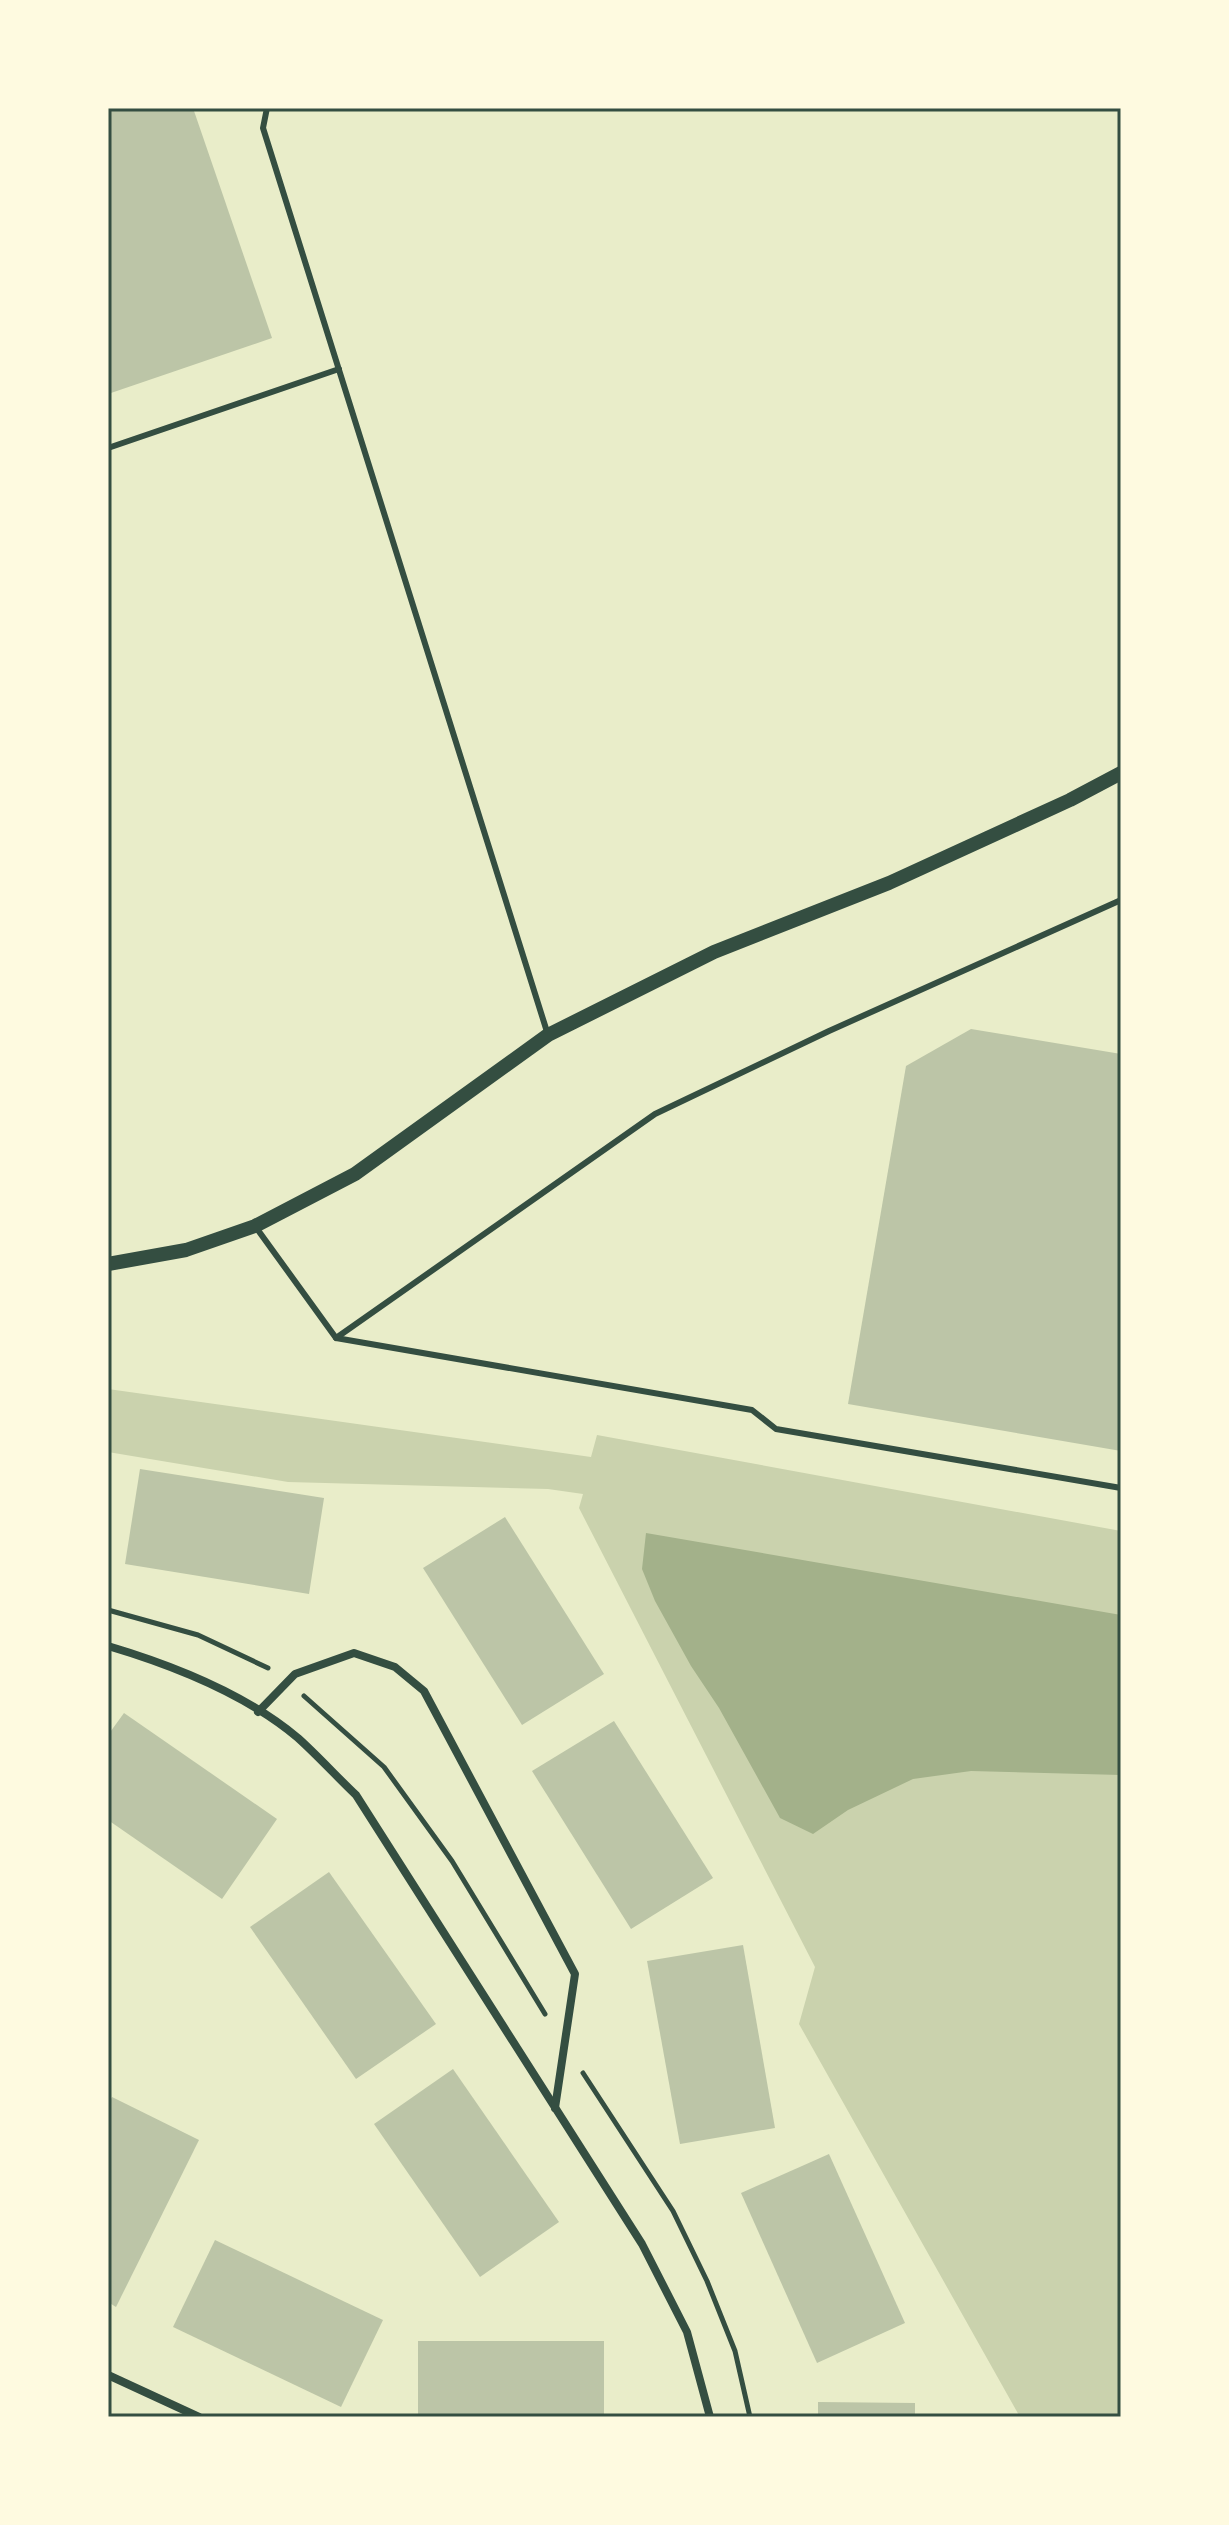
<svg xmlns="http://www.w3.org/2000/svg" width="1229" height="2525" font-family="Figtree,sans-serif">
<rect width="100%" height="100%" fill="#e9edc9"/>
<polygon fill="#cad2ad" points="108,1389 591,1457 597,1435 1121,1531 1121,2417 1020,2417 799,2024 815,1967 579,1508 583,1494 548,1489 288,1482 108,1452"/>
<polygon fill="#a3b18a" points="646,1533 1121,1615 1121,1775 971,1771 913,1779 848,1810 813,1834 780,1818 719,1708 691,1666 655,1601 642,1569"/>
<g fill="#bcc5a7">
<polygon points="108,108 193,108 272,338 108,394"/>
<polygon points="971,1029 1121,1054 1121,1451 848,1404 906,1066"/>
<polygon points="140,1469 324,1498 309,1594 125,1564"/>
<polygon points="505,1517 604,1674 522,1725 423,1568"/>
<polygon points="124,1713 277,1819 222,1899 108,1820 108,1735"/>
<polygon points="614,1721 713,1878 631,1929 532,1771"/>
<polygon points="329,1872 436,2024 356,2079 250,1927"/>
<polygon points="743,1945 775,2128 680,2144 647,1961"/>
<polygon points="453,2069 559,2222 480,2277 374,2124"/>
<polygon points="112,2097 199,2140 116,2307 108,2302 108,2104"/>
<polygon points="829,2154 905,2323 817,2363 741,2193"/>
<polygon points="215,2240 383,2320 341,2407 173,2327"/>
<rect x="418" y="2341" width="186" height="76"/>
<polygon points="818,2402 915,2403 915,2417 818,2417"/>
</g>
<g fill="none" stroke-linecap="round" stroke-linejoin="round">
<g stroke="#344e41" stroke-width="5">
<polyline points="108,1610 198,1635 268,1668"/>
<polyline points="304,1696 384,1767 452,1861 545,2014"/>
<polyline points="583,2073 673,2211 707,2281 735,2351 750,2417"/>
</g>
<g stroke="#344e41" stroke-width="6">
<polyline points="267,108 263,128 548,1035"/>
<polyline points="108,448 339,369"/>
<polyline points="255,1226 336,1338 752,1410 776,1429 1121,1488"/>
<polyline points="336,1338 655,1114 829,1031 1121,900"/>
</g>
<g stroke="#344e41" stroke-width="8">
<path d="M108,1646C172,1665 247,1695 298,1738C318,1756 337,1777 356,1795L642,2244L687,2332L710,2417"/>
<polyline points="258,1712 295,1674 354,1653 395,1667 424,1691 575,1974 555,2108"/>
<polyline points="108,2375 199,2417"/>
</g>
<polyline stroke="#344e41" stroke-width="14" points="108,1264 186,1250 255,1226 355,1174 548,1035 714,952 889,883 1070,800 1121,773"/>
</g>
<rect width="1229" height="2525" fill="none" stroke="#fefae0" stroke-width="220"/>
<rect x="110" y="110" width="1009" height="2305" fill="none" stroke="#344e41" stroke-width="3"/>
</svg>
